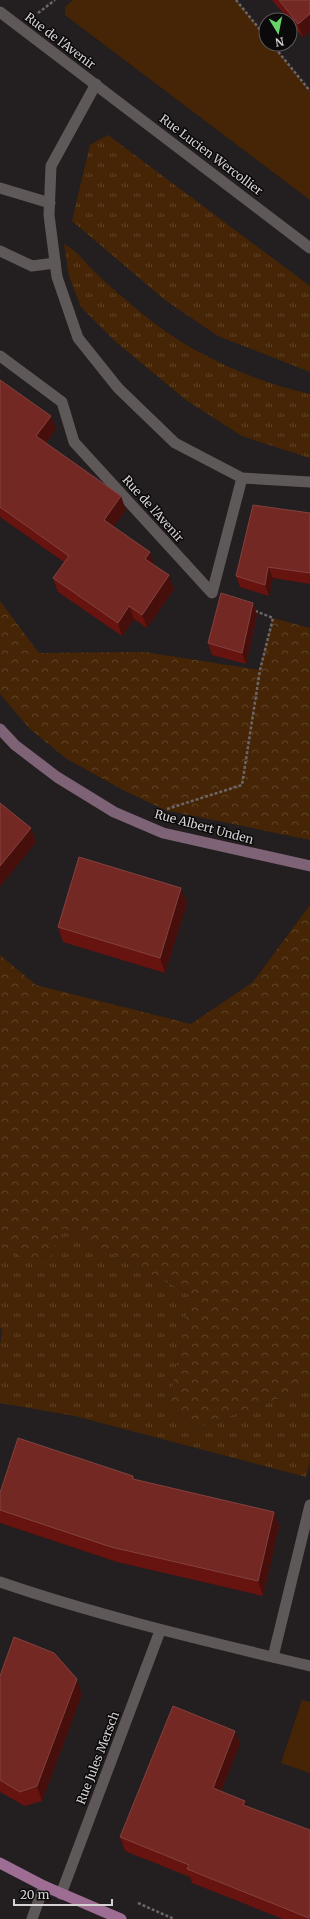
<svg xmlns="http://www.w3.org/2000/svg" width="310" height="1919" font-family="Merriweather,serif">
<defs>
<pattern id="grass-tufts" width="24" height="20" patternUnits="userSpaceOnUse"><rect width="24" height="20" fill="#462506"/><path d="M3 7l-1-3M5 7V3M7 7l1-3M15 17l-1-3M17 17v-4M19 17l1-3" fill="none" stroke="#604429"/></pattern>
<pattern id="forest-crowns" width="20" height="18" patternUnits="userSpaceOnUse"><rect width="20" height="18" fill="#462506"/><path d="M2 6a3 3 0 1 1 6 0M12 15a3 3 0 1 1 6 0" fill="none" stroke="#604429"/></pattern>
</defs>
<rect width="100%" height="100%" fill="#231e1f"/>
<g fill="url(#grass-tufts)">
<polygon points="108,135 310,286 310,372 218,336 165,300 72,221 90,145"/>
<path d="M64,244C78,251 87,265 98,275C111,288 125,299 139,311C187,352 249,380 310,394V458L242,436L186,400L116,342L81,307L69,276Z"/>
<polygon points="0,1197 3,1251 61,1228 190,1294 169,1406 197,1428 310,1387 310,1461 306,1477 75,1416 0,1403 0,1346 2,1329 0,1328"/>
</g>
<g fill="url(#forest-crowns)">
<polygon points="0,601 39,653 145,652 259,670 273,618 310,628 310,840 165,810 123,790 67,759 30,729 0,694"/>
<polygon points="310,905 310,1387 197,1428 169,1406 190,1294 61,1228 50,1264 2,1251 0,1197 0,955 36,985 191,1024 253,982"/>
</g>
<g fill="#462506">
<polygon points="73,0 236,0 266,37 266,44 272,44 310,91 310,200 65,15 65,7"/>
<polygon points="302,1700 310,1702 310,1773 281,1763"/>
</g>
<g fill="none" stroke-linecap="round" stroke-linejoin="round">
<g stroke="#6b6667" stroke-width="2.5" stroke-dasharray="3 2" stroke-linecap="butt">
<polyline points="236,0 266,37"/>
<polyline points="38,13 55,0"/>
<polyline points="272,44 310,91"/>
<polyline points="167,809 242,785 260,670 273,618 253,610"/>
<polyline points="138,1903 174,1919"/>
</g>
<g stroke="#5f5859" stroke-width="11">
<polyline points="0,188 50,203"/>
<polyline points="0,251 32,266 55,263"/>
<polyline points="0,356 62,402 74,442 212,593 242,478"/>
</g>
<g stroke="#5f5859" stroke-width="11">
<polyline points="0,12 310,248"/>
<polyline points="96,84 51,166 49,215 57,277 78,338 118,388 175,443 242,478 310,482"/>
<path d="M0,1582C102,1617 206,1641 310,1666"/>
<polyline points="273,1657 310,1505"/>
<polyline points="61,1894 160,1631"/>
<polyline points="32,1919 44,1886"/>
</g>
<polyline stroke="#7e6276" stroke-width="11" points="0,729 15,745 57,777 114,812 163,833 310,866"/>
<polyline stroke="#9d6d93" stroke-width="11" points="0,1863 44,1886 121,1919"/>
</g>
<g fill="#67130f">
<polygon points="272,0 310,0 303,38 290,21 290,20 289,20"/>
<polygon points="0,380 56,429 46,443 126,510 113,527 155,566 174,589 147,628 134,619 122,636 58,592 53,578 64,562 0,517"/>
<polygon points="310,513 310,584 273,578 269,596 240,587 236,576"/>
<polygon points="253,603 257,615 246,664 212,655 208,643"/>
<polygon points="187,903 165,973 63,942 58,927"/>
<polygon points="134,1479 274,1512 279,1526 263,1596 117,1562 0,1523 0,1493"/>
<polygon points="0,1676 82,1694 42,1801 25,1806 0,1792"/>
<polygon points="235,1731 240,1744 221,1791 245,1801 247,1807 310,1919 283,1919 192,1883 190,1877 125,1851 120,1837"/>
</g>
<g fill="#470f0c">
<polygon points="310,14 310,32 303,38 298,24"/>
<polygon points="51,416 56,429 41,449 36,436"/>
<polygon points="121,496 126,510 108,534 104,520"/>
<polygon points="150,552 155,566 145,559"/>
<polygon points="268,567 273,578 269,596 265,585"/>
<polygon points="169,575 174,589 147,628 142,615"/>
<polygon points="253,603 257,615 246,664 242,653"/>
<polygon points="129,606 134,619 122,636 118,623"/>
<polygon points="31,828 36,842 0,887 0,866"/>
<polygon points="181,888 187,903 165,973 160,958"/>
<polygon points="274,1512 279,1526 263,1596 258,1581"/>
<polygon points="77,1679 82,1694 42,1801 37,1786"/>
<polygon points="235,1731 240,1744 217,1801 213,1788"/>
<polygon points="245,1801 250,1814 243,1805"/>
</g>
<g fill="#732824" stroke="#83423f">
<polygon points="279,0 310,0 310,14 298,24"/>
<polygon points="0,380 51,416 36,436 121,496 104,520 150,552 145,559 169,575 142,615 129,606 118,623 53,578 69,556 0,507"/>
<polygon points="253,505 310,513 310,573 268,567 265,585 236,576"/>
<polygon points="221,593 253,603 242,653 208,643"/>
<polygon points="0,803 31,828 0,866"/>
<polygon points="79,857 181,888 160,958 58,927"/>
<polygon points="18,1438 133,1476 133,1479 274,1512 258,1581 111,1547 0,1510 0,1493"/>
<polygon points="14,1637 54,1653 77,1679 37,1786 20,1792 0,1780 0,1676"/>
<polygon points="173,1706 235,1731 213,1788 245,1801 243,1805 310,1830 310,1915 309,1918 187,1869 189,1865 120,1837"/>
</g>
<g text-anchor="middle" stroke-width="3" stroke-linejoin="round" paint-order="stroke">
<g font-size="12" fill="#d6d2d3" stroke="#0b0909">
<text transform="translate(60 41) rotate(37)" y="4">Rue de l'Avenir</text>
<text transform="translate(211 155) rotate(37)" y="4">Rue Lucien Wercollier</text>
<text transform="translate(153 509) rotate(48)" y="4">Rue de l'Avenir</text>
<text transform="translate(204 827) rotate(15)" y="4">Rue Albert Unden</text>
<text transform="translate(98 1758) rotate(-69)" y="4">Rue Jules Mersch</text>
</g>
</g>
<g transform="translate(278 32) rotate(170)"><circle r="19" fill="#0b0909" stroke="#5c595a"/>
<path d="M0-3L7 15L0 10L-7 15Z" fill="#66d466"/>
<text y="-6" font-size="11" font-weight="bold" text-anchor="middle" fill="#d6d2d3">N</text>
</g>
<path d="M14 1899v6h98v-6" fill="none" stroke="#d6d2d3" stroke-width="2"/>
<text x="20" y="1899" font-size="12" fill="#d6d2d3" stroke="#0b0909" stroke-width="3" paint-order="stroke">20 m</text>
</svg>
